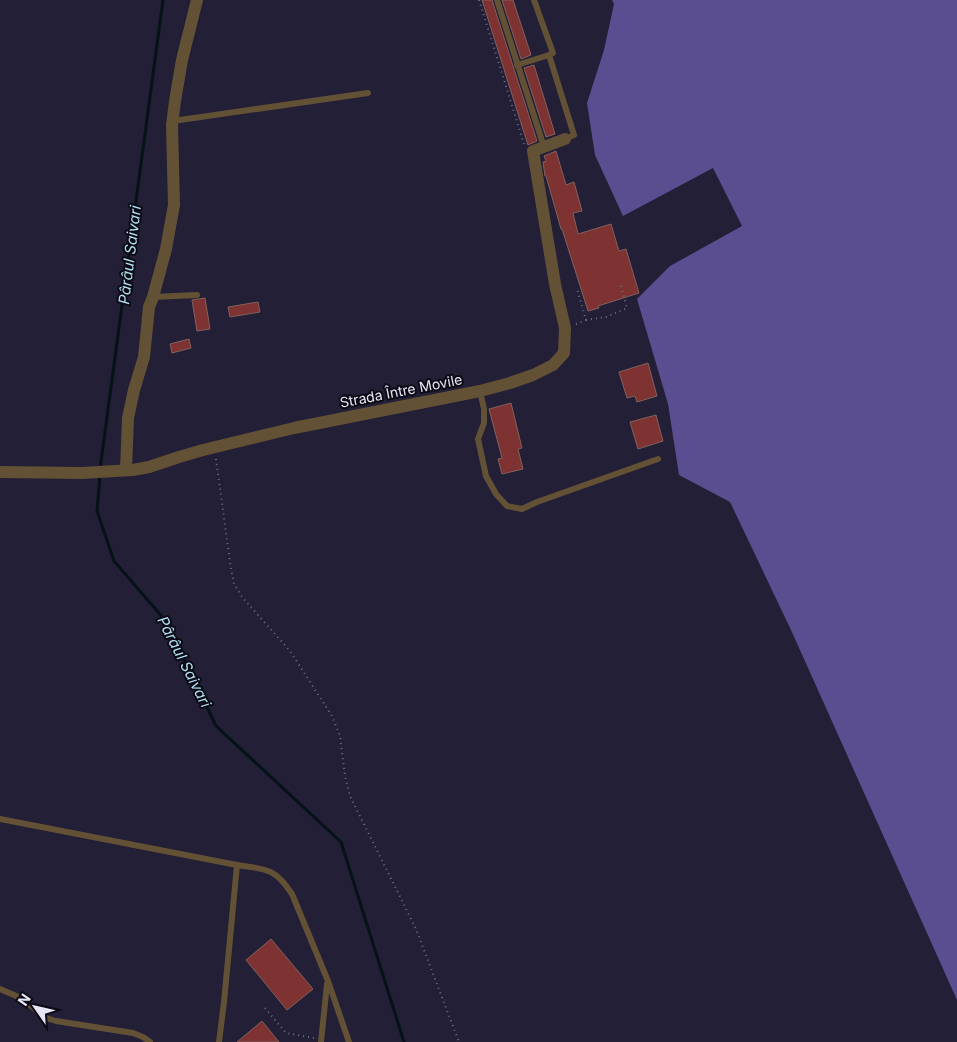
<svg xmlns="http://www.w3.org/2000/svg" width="957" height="1042" font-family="Inter,sans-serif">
<rect width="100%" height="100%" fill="#221f36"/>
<polygon fill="#5a4e91" points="612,0 957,0 957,1000 791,630 730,502 679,475 668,404 637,299 670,266 742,226 713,168 623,216 595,155 587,103 604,50 614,4"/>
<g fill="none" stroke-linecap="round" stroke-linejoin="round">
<g stroke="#051217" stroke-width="3">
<polyline points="100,469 163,0"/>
<polyline points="100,475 97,511 114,561 165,620 216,726 341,842 404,1042"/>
</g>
</g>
<g fill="#7e3231" stroke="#81615e">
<polygon points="482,0 492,0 537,141 528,145"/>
<polygon points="502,0 513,0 531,55 521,59"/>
<polygon points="534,65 555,134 546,137 524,68"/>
<polygon points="556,151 566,185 574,182 582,211 573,213 578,234 611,224 619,251 626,249 639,293 598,306 599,308 588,311 562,229 561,229 546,176 545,176 543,162 546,161 544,156"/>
<polygon points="205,298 210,329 197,331 192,300"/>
<polygon points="258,302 260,312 230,317 228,307"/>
<polygon points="189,339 191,348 172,353 170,344"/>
<polygon points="648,363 657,396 637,402 635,396 627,398 619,372"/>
<polygon points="511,403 522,448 518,449 523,469 502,474 498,459 502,458 489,409"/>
<polygon points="656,415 663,441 638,449 630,422"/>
<polygon points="271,939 313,989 287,1010 246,960"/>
<polygon points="262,1021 279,1042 237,1042"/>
</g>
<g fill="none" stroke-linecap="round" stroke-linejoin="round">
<g stroke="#716f83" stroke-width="2" stroke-dasharray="1 4" stroke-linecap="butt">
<polyline points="479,0 524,144"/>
<polyline points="586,320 606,317 627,308 620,282"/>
<polyline points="576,324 586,320 577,289"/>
<polyline points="216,459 231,569 234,584 242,597 290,651 332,716 340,736 345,776 350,796 416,929 459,1042"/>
<polyline points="265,1008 286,1033 314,1038"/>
</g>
<g stroke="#635135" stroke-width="6">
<polyline points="497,0 544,147"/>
<polyline points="534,0 553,53 549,55"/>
<polyline points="517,65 549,55 574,135 565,139"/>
<polyline points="173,121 368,93"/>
<polyline points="153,297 197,295"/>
<polyline points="480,391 484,409 484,423 478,439 486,476 496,494 507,506 522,509 537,502 658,459"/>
<path d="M0,819L237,865C266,869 275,868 292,894L328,981L349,1042"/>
<polyline points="0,989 21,998 46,1018 56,1021 133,1033 143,1037 150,1042"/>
<polyline points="219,1042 224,1002 237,865"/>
<polyline points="321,1042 327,984"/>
</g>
<g stroke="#635135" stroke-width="12">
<polyline points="126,470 128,418 134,390 144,357 149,307 153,297 166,249 174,205 172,125 175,101 182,60 197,0"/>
<polyline points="0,472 81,473 133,470 149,467 179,457 203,450 294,428 480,391 510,383 533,375 553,365 564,353 565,328 555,284 533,151 565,139"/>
</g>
</g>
<g text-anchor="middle" stroke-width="4" stroke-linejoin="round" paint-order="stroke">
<g font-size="14" fill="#e6e5f5" stroke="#0c0b15">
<text transform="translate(401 391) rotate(-11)" y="5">Strada Între Movile</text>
</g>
<g font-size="15" font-style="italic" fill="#b2e1f3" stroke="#0c0b15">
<text transform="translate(130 255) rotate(-83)" y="5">Pârâul Saivari</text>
<text transform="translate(184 662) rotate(63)" y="5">Pârâul Saivari</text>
</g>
</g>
<g transform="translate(35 1007) rotate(304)" stroke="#0c0b15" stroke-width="4" paint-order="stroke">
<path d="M0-4L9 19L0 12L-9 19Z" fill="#e6e5f5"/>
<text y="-8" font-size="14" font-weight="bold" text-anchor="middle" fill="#e6e5f5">N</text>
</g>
</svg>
